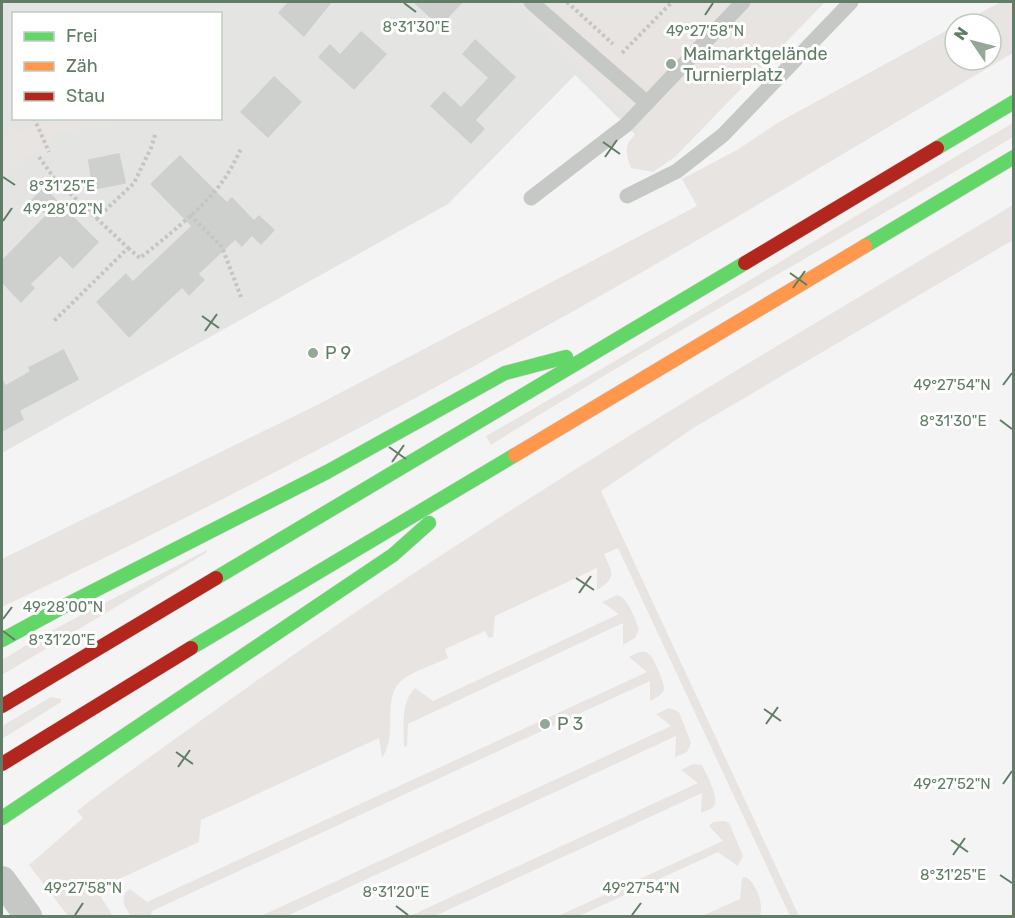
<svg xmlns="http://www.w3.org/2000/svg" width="1015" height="918" font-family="Rubik,sans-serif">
<rect width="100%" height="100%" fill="#f5f4f4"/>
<path fill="#e4e4e2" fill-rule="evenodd" d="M2,2H800L655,154L575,75L448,204L2,453ZM14,14H220V118H14Z"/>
<g fill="#e8e4e2">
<path d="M513,2H825L675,157L653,172L631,168C622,143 627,145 642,126Z"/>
<path d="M1001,2H1013V53C857,145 702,240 543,328C366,427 185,521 2,607V559L317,405L697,206L682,179L737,150L779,122L955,26V60H991V24H959Z"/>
<polygon points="56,119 126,119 54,135 52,143 24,158 2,178 2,138 44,122 48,127"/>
<path d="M1013,123V137C840,241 662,337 491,445L486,436C664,335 837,225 1013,123Z"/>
<path d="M1013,205V240L695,427L601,491L799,916H790L618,548L604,554C613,574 617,577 597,590V568L495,616L493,637L489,638L485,631L445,649L448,658C436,664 411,672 401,681C381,700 399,733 382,758L379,738L201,820L199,842L104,886L101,897L113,916H68L29,865L83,818L77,811L91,800C175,738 261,677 347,618C563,471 789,339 1013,205Z"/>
<polygon points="207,550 206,553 2,675 2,660 43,635"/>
<path d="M617,595C629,599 634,617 639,629L635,638L623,645V623L408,724L407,746L404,747C404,728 400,702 415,688L433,701L619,614L602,602Z"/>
<path d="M639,652C644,652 645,651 649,654C653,656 665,684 664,689C663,695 655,698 650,701V681L152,911L151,916H131C125,908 118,896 130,889L147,902L647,672L629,657Z"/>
<polygon points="51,697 61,699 61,702 2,739 2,726"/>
<polygon points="669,708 679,712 691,743 687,752 675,757 676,736 287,916 261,916 671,726 656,714"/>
<path d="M693,764L702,765C706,773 720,799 714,806C711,810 705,811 701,813L702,793L435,916H410L698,783L681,770Z"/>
<polygon points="725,821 729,823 743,856 738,866 718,852 579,916 558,916 723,841 709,826 713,822"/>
<path d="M746,877C757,884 764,905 760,916H702L740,899L742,878Z"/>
</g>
<g fill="#ced0ce" stroke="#e4e4e4" stroke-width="1.5">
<polygon points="287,2 333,2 304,38 277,13"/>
<polygon points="412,2 464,2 440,28"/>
<polygon points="361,30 388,54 354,91 317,57 330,43 340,53"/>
<polygon points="475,38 517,77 477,120 486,129 471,145 429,106 444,90 461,106 487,78 461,54"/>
<polygon points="274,75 303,102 268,139 239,112"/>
<polygon points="120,152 127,184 92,191 87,159"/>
<polygon points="180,154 227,201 232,196 254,219 259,214 276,230 261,246 252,237 242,248 235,241 200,274 206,280 189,297 182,289 129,339 95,302 126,272 133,280 190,226 149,184"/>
<polygon points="44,186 100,242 73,270 60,257 32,284 36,288 21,304 2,284 2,259 45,215 30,200"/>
<polygon points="64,348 80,380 21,411 25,420 2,433 2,376 6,384 29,371 27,367"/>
</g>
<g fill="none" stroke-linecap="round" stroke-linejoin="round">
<defs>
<g id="fast">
<polyline points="937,148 1014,102"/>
<polyline points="865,246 1014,157"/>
<polyline points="216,578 745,263"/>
<polyline points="2,640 72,602 327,472 505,373 566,357"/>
<polyline points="191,648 515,455"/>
<polyline points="2,818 393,555 429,523"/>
</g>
<polyline id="slow" points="515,455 865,246"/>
<g id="jam">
<polyline points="745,263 937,148"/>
<polyline points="2,706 216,578"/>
<polyline points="2,764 191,648"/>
</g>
</defs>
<use href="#fast" stroke="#d0d0cf" stroke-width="15"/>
<use href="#slow" stroke="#d0d0cf" stroke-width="15"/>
<use href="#jam" stroke="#d0d0cf" stroke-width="15"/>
<g stroke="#c4c5c4" stroke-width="4" stroke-dasharray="3 3" stroke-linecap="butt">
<polyline points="567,2 613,44"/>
<polyline points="622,53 672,2"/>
<polyline points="34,118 49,152"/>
<polyline points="39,157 55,179 128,248 54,321"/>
<polyline points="190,215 222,247 241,297"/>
<polyline points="96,219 134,183 151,148 156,132"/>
<path d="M128,248L140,258C166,237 206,206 225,178C231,169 236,159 241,149"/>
</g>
<g stroke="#c5c8c5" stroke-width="15">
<polyline points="531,2 647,103"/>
<polyline points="627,196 677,171 723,135 851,2"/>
<polyline points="531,198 626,125 743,2"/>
</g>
<polyline stroke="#c5c8c5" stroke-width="28" points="2,880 28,916"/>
<use href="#fast" stroke="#63d668" stroke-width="14"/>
<use href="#slow" stroke="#ff974d" stroke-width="14"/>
<use href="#jam" stroke="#b3261e" stroke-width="14"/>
</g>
<path fill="none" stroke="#627d65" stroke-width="2" d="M404,3L416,12M705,15L713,3M603,142L620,154M605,157L617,140M3,177L15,185M3,221L12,208M790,273L807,285M793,288L805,271M202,316L219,328M205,331L217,314M1003,385L1012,373M1000,420L1012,429M389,447L406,459M392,462L404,445M576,578L594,590M579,593L591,576M3,619L12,607M3,631L15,640M764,709L781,721M766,724L778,707M176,752L193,764M178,767L190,750M1003,784L1012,771M951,840L968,852M953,855L965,838M1000,875L1012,883M396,906L408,915M75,915L83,903M632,915L641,903"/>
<g fill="#95a797" stroke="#fff" stroke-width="2">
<circle cx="671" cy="64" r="6"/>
<circle cx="313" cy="353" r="6"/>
<circle cx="545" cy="724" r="6"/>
</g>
<g text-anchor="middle" stroke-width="6" stroke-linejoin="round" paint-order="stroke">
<g font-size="18" fill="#627d65" stroke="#fff" text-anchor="start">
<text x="683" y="60">Maimarktgelände<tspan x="683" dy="21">Turnierplatz</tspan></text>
<text x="325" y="359">P 9</text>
<text x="557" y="730">P 3</text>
</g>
</g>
<g font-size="15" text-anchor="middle" fill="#627d65" stroke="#fff" stroke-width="6" stroke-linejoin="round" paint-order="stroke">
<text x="416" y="32">8°31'30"E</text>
<text x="705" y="36">49°27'58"N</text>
<text x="62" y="191">8°31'25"E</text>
<text x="63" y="214">49°28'02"N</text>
<text x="952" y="390">49°27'54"N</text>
<text x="953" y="426">8°31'30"E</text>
<text x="63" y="612">49°28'00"N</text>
<text x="62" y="645">8°31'20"E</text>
<text x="952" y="789">49°27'52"N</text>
<text x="953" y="880">8°31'25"E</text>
<text x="83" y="893">49°27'58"N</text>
<text x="641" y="893">49°27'54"N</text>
<text x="396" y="897">8°31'20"E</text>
</g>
<rect width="1015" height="918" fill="none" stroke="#627d65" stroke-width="6"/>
<rect x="12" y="12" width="210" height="108" fill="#ffffff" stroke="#c0cbc1" stroke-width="1.5"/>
<rect x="24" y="32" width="30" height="9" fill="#63d668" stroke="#c0cbc1" stroke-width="1.5"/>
<text x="66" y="42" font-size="18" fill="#627d65">Frei</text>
<rect x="24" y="62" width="30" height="9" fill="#ff974d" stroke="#c0cbc1" stroke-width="1.5"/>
<text x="66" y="72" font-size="18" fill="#627d65">Zäh</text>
<rect x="24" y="92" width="30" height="9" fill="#b3261e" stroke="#c0cbc1" stroke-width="1.5"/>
<text x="66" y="102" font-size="18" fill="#627d65">Stau</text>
<g transform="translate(973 42) rotate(305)"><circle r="28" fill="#ffffff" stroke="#c0cbc1" stroke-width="1.5"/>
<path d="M0-4.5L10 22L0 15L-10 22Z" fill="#95a797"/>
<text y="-9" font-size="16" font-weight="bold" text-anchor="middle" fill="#627d65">N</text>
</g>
</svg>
